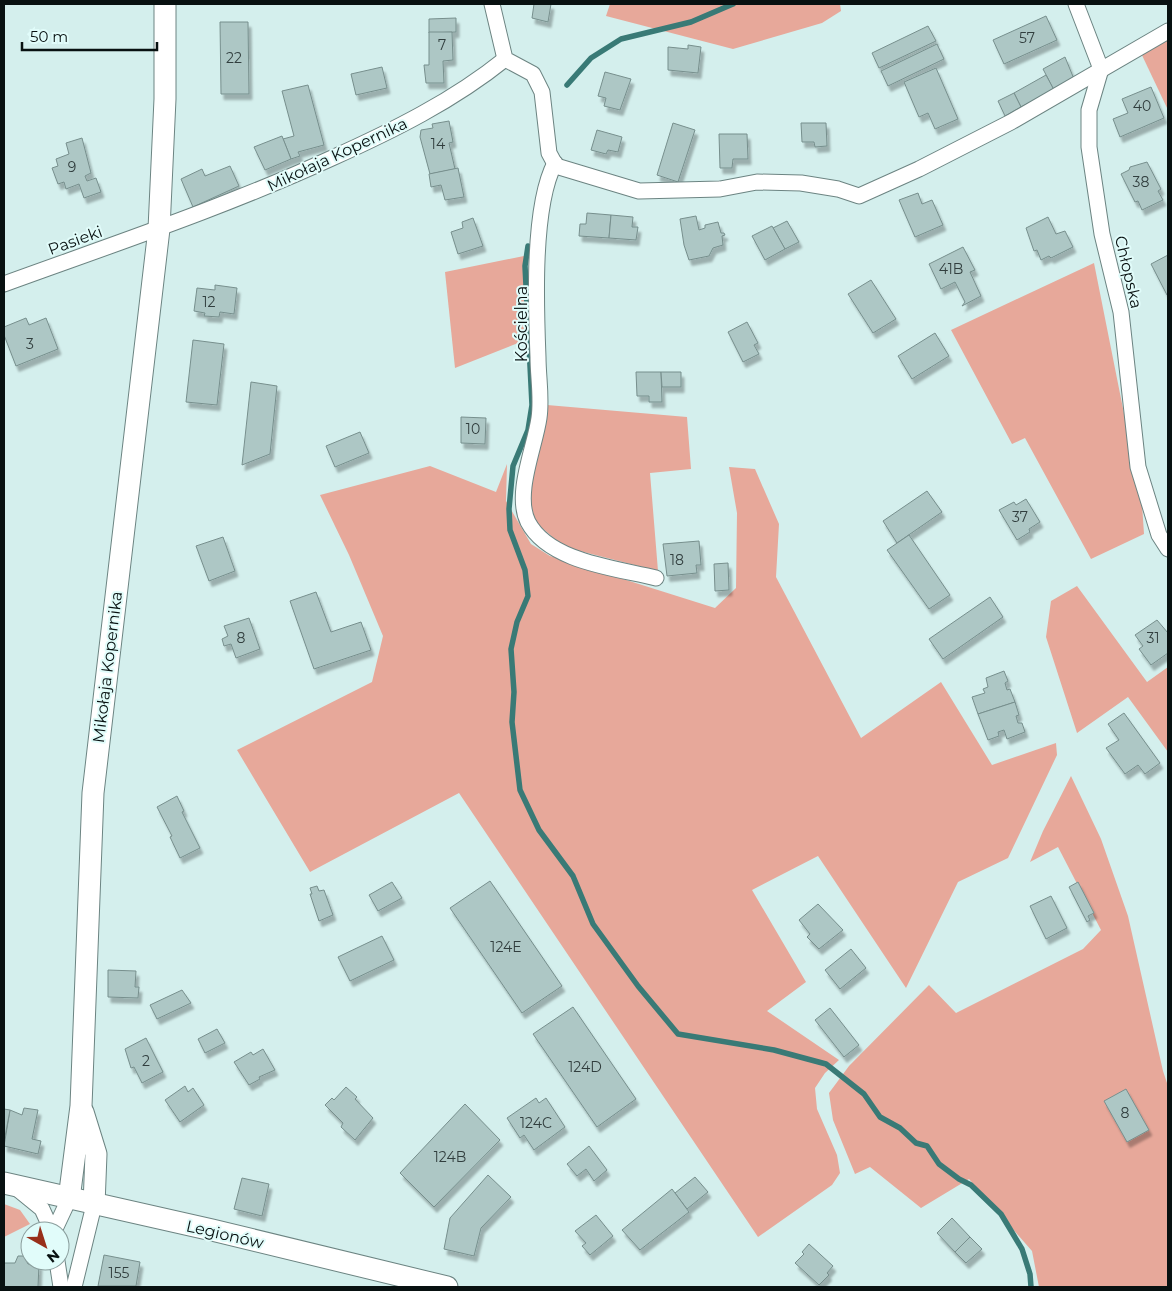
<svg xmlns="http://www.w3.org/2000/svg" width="1172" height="1291" font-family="Montserrat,sans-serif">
<defs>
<filter id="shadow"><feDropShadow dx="3" dy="5.5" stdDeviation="1" flood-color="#0004"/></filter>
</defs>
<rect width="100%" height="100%" fill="#d4efed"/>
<g fill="#e7a89a">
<polygon points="610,4 840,4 841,11 822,23 733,49 606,16"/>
<polygon points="1168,35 1168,110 1140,51"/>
<polygon points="524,256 528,339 455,368 445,272"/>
<polygon points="1094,263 1142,504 1144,534 1091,559 1025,438 1012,444 951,330"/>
<polygon points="547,405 687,417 691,469 650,473 658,571 564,547 533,520 528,484"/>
<polygon points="507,464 506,501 531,544 550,556 715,608 736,588 737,513 729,467 755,469 779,524 776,577 861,738 941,682 992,765 1056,743 1057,755 1008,858 958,882 906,988 818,856 752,890 806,982 767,1011 839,1060 825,1073 815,1088 817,1109 837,1155 840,1173 832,1185 758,1237 459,793 310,872 237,750 372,682 383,636 349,555 320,495 430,466 496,492"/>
<polygon points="1077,586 1147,682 1168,667 1168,752 1128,697 1077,733 1046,637 1051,601"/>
<polygon points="1071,776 1101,839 1128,916 1163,1071 1168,1086 1168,1287 1039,1287 1032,1251 969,1179 921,1208 870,1167 855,1174 833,1120 829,1093 849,1066 929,985 956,1013 1083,949 1101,930 1058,847 1030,862 1043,831"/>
<polygon points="4,1204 20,1210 30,1224 4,1237"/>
</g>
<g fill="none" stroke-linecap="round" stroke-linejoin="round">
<g stroke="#397a76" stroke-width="5.5">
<polyline points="567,85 591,58 621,39 691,22 733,4"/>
<polyline points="528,246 525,266 532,405 528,430 513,466 509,509 510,530 525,570 528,596 517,622 511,649 514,692 512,722 520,790 539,830 573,876 593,924 638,986 678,1034 774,1050 826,1064 864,1094 880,1117 900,1128 916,1143 927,1146 939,1164 959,1179 971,1185 1001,1214 1022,1249 1030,1274 1031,1287"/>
</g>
</g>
<g fill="#adc7c5" stroke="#778f8d" filter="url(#shadow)">
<polygon points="534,4 551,4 548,22 532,18"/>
<polygon points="1046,16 1057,40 1004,64 993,40"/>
<polygon points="456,18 456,32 429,33 429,19"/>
<polygon points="220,22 248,22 249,94 221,94"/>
<polygon points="928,26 936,41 879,68 872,53"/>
<polygon points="429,32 452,32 453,60 443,61 444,83 426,83 424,65 429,65"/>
<polygon points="937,44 944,59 888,86 881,71"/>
<polygon points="688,45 701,47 698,73 668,70 668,47 688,49"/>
<polygon points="1065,57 1074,79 1054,90 1043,69"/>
<polygon points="382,67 387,88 356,95 351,74"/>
<polygon points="936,68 958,119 935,129 928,113 919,117 904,82"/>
<polygon points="605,72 631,79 620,110 604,106 606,98 598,96"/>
<polygon points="1046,75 1054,90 1021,107 1014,93"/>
<polygon points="308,85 324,145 298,152 300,156 291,159 283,139 294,136 282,91"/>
<polygon points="1151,87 1164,118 1120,137 1113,119 1128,113 1122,99"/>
<polygon points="1014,93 1021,107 1005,116 998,101"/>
<polygon points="449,121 453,142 449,143 455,169 430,174 420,137 421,130 433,128 432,124"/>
<polygon points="673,123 695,130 678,182 657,175"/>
<polygon points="801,123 826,123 827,146 815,147 814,142 802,142"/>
<polygon points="597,130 622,137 618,152 608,150 606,154 591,150"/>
<polygon points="719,134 747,134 748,159 733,159 732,168 720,168"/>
<polygon points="282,136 291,159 265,170 254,147"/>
<polygon points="82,138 91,173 85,176 87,181 96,178 101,192 84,198 79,184 66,189 64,182 58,184 52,168 58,166 56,159 69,154 66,143"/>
<polygon points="1147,162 1161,189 1158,191 1163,200 1142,210 1138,201 1135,202 1121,174 1129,170 1130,167"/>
<polygon points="230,166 239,186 193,207 181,179 202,169 205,176"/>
<polygon points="458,168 464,197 445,200 441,185 431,187 429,174"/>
<polygon points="918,193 922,204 932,200 943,225 915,237 899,200"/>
<polygon points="587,213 611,215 609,238 579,236 580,224 586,224"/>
<polygon points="611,215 633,217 632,227 638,227 636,240 609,238"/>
<polygon points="696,216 699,230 705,228 705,225 718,222 721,233 724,233 725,235 722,236 723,245 713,248 709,256 689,260 684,245 680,219"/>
<polygon points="1048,217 1056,234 1065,231 1073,247 1051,258 1049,256 1041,260 1037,250 1034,251 1026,228"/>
<polygon points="473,218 483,246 458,254 451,232 463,228 462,222"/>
<polygon points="787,221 799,242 785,249 773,228"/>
<polygon points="772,226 785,249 765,260 752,236"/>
<polygon points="963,247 975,270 970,272 981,296 962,306 965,302 955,282 941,289 929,264"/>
<polygon points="1168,255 1168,294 1167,295 1151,264"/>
<polygon points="871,280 896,319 873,333 848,294"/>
<polygon points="215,285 237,288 234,314 220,312 219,317 204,316 205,313 194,311 197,288 215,290"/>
<polygon points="26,318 29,325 46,318 58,349 16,366 4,335 4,327"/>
<polygon points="747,322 758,343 754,345 759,354 743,362 728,332"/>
<polygon points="935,333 949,356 912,379 898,356"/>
<polygon points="193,340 224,344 217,405 186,402"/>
<polygon points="636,372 661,372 662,402 649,402 649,396 637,396"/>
<polygon points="661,372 681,372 681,387 662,387"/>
<polygon points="251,382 277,386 270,454 242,465"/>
<polygon points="461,417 486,418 485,444 461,443"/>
<polygon points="360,432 369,453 335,467 326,446"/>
<polygon points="927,491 942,512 897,543 883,521"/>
<polygon points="1026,499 1040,522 1029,529 1030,532 1017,540 999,510 1014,502 1016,505"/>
<polygon points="909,535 950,595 929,609 887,550"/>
<polygon points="223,537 235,571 209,581 196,546"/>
<polygon points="699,541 701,565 696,565 697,573 667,576 663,544"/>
<polygon points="728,563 729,590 715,591 714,564"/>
<polygon points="316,592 331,632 361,622 371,650 314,669 290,601"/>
<polygon points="990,597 1003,617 943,659 929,639"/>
<polygon points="249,618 260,649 236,658 231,644 224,646 222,639 228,636 224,626"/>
<polygon points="1157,620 1168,633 1168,653 1151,665 1139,649 1143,646 1135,635"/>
<polygon points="1004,671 1008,681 1005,683 1007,690 1010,689 1015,702 978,714 972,697 985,693 983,689 988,687 986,678"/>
<polygon points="1015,702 1019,715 1016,716 1018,723 1022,723 1025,732 1007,739 1004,730 998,732 999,736 988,740 978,714"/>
<polygon points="1124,713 1160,763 1145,774 1138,765 1125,774 1106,748 1119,740 1108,724"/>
<polygon points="177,796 184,811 182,812 200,848 180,858 170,837 172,836 157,807"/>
<polygon points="490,881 562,986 522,1013 450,908"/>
<polygon points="392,882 402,898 378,911 369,895"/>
<polygon points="1078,882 1094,913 1088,916 1090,920 1087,922 1069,887"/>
<polygon points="317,886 319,891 324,890 333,915 319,921 310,894 312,894 310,888"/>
<polygon points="1051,896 1067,928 1046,939 1030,906"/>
<polygon points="818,904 843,930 819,949 807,937 810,934 799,920"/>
<polygon points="382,936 394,960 350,981 338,957"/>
<polygon points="851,949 866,968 840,989 825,970"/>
<polygon points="108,970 136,971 135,987 139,987 138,998 108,997"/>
<polygon points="182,990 191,1003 157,1019 150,1005"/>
<polygon points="573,1007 636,1099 597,1127 533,1034"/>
<polygon points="830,1008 859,1045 844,1057 815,1020"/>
<polygon points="217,1029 225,1043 205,1053 198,1039"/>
<polygon points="146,1038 163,1072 142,1083 134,1067 131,1068 125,1049"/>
<polygon points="263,1049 275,1070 259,1077 260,1079 249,1085 234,1062 251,1052 253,1055"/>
<polygon points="185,1086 188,1092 193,1088 204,1105 180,1122 165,1100"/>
<polygon points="346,1087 357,1097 355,1099 373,1118 355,1140 341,1127 343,1123 325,1105 332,1098 334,1100"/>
<polygon points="1126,1089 1149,1130 1127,1142 1104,1101"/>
<polygon points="536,1098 539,1103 546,1098 565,1127 534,1150 524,1135 520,1138 507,1118"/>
<polygon points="465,1104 500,1140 434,1207 400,1173"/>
<polygon points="24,1108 38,1110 32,1139 41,1141 38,1154 4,1146 10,1110 22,1115"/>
<polygon points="4,1109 10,1110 4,1142"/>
<polygon points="589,1146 607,1170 594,1181 586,1169 577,1176 567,1164"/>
<polygon points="488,1175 511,1197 481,1228 474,1256 444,1249 450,1218"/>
<polygon points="695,1177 708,1192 687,1209 675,1193"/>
<polygon points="242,1178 269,1184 262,1216 234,1209"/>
<polygon points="672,1189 689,1212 640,1250 622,1230"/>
<polygon points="596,1215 613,1236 590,1255 582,1246 586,1243 575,1231"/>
<polygon points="952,1218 970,1237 955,1252 937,1233"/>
<polygon points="970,1237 982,1249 966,1263 955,1252"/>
<polygon points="809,1244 833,1266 827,1273 829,1275 819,1285 795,1263 804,1254 802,1252"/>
<polygon points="104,1255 140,1262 136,1286 98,1286"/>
<polygon points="18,1256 24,1256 28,1264 39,1264 38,1287 4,1287 4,1263 15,1263"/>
</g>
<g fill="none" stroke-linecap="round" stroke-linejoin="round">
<defs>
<g id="street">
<polyline points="492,4 505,59 533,74 542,92 549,153 556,166 639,191 720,189 757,182 801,183 838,189 859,196 919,169 1011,122 1168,31"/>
<polyline points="1076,4 1101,69 1089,110 1089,147 1102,234 1121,312 1138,467 1159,535 1168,549"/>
<path d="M555,163C532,206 536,307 538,357C538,377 542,398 539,418C535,447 514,494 528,522C549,562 616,568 656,578"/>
<path d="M4,284C114,244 225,207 332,158C392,131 453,101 505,59"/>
<polyline points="15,1187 42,1209 52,1231"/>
<polyline points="54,1231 69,1199"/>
<polyline points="57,1261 61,1287"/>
<polyline points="74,1287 94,1205"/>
</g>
<g id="secondary">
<polyline points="83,1112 96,1154 94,1205"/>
<polyline points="4,1183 212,1230 447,1287"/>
<polyline points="69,1199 81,1106 93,793 159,229 165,99 165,4"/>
</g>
</defs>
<use href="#street" stroke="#6c8482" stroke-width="17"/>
<use href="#secondary" stroke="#6c8482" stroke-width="23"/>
<use href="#street" stroke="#fff" stroke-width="15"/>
<use href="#secondary" stroke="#fff" stroke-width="21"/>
</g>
<g text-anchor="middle" stroke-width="4" stroke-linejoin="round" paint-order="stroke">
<g font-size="14" fill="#313e3e">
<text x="1027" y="43">57</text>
<text x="442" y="50">7</text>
<text x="234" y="63">22</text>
<text x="1142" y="111">40</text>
<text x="438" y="149">14</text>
<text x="72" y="172">9</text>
<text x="1141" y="187">38</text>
<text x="951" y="274">41B</text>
<text x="209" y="307">12</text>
<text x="30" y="349">3</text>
<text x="473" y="434">10</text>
<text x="1020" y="522">37</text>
<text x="677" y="565">18</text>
<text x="241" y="643">8</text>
<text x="1153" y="643">31</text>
<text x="506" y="952">124E</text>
<text x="146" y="1066">2</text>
<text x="585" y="1072">124D</text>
<text x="1125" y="1118">8</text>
<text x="536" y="1128">124C</text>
<text x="450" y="1162">124B</text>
<text x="119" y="1278">155</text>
</g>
<g font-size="16" fill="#081111" stroke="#e1fcfa">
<text transform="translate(337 154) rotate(-25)" y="6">Mikołaja Kopernika</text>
<text transform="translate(75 240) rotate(-20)" y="6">Pasieki</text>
<text transform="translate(1129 272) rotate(77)" y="6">Chłopska</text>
<text transform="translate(521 324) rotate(-90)" y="6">Kościelna</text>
<text transform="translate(107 667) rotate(-83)" y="6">Mikołaja Kopernika</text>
<text transform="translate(225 1234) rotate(13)" y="6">Legionów</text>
</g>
</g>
<rect width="1172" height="1291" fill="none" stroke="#081111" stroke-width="10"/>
<g transform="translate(45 1246) rotate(141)"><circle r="24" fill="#e1fcfa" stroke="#8a9e9d"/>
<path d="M0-4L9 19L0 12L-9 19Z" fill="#982f1a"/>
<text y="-8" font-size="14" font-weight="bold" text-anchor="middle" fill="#081111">N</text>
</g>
<path d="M22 42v8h135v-8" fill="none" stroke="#081111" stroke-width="2.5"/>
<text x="30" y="42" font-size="15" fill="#081111" stroke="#e1fcfa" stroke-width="4" paint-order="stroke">50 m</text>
</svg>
